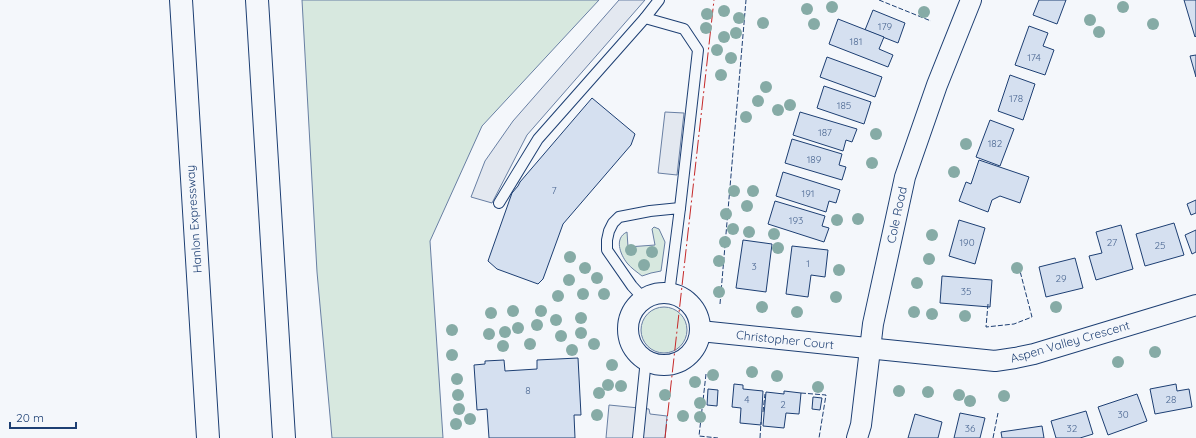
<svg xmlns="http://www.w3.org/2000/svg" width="1196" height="438" font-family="Quicksand,sans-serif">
<rect width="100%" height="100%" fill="#f4f7fb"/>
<g fill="#d7e8df" stroke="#687fa3">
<polygon points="302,0 599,0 482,126 430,241 443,438 332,438 317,272"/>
<path d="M654,227L659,229L665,242L661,271L651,273L642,276C637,272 631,268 627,263C620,254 614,238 627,232L628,247L655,245L652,229Z"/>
<circle cx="664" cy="330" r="23"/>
</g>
<g fill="#e3e8f0" stroke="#687fa3">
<polygon points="619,0 645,0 527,135 492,203 471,197 485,161 513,121"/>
<polygon points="665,112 684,113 677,175 658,173"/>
<polygon points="609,405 649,409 650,414 667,416 665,438 606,438"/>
</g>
<g fill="#d5e0f0" stroke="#1d3f73">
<polygon points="1039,0 1066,0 1057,24 1033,15"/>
<polygon points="1184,0 1196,0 1196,36 1195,37"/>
<polygon points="873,10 905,23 898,43 865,30"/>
<polygon points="838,19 884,37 879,49 893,55 888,67 829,44"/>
<polygon points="1029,26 1048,33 1043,46 1054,50 1045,75 1015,65"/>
<polygon points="1196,55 1196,77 1190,56"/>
<polygon points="827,57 882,77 875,97 820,77"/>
<polygon points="1010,75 1035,84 1023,120 998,111"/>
<polygon points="824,86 871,102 864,124 817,108"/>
<polygon points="592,98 635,134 631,145 563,224 543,279 538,284 497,269 488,261 512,193 518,186 520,182"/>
<polygon points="800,112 857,129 852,142 846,140 843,151 793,135"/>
<polygon points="990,120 1014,129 1000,166 976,157"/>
<polygon points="792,139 842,154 839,165 846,167 842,180 785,163"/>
<polygon points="979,160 1029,177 1020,203 1000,196 992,200 988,212 959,201 966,182 971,184"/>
<polygon points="783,172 840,190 836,203 829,201 826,212 776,196"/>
<polygon points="1196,200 1196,213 1191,215 1187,204"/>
<polygon points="775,201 825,216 822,226 829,228 824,242 768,224"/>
<polygon points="959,220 985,228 975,264 949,256"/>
<polygon points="1174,223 1184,255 1145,266 1136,234"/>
<polygon points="1121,225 1133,269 1096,280 1089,256 1102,253 1096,232"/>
<polygon points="1196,230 1196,252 1192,254 1185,235"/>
<polygon points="743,240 772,244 766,292 736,288"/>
<polygon points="792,246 828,250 825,277 811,275 808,297 786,294"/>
<polygon points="1075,258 1083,288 1046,297 1039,267"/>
<polygon points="942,276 992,280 990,307 940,303"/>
<polygon points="578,358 581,415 574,415 575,438 489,438 487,409 477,410 474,365 485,364 485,361 504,360 505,371 537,369 537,360"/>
<polygon points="734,384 743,385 743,389 763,391 761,425 740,423 741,408 732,407"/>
<polygon points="1176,384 1177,391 1189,389 1192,407 1155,414 1150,389"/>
<polygon points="708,389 718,390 717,406 707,405"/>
<polygon points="784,391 801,393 799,414 786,413 784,428 763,426 766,392 784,394"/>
<polygon points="1137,394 1147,421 1108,435 1098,407"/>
<polygon points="813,397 822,398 820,410 812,409"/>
<polygon points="1086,411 1093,434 1080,438 1056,438 1051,421"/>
<polygon points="960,413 985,418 980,438 954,438"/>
<polygon points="915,414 942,422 938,438 908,438"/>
<polygon points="1042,426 1044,438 1002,438 1001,432"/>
</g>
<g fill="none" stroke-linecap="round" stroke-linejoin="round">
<defs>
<g id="lane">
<polyline points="659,0 645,18 684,29 698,50 680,208"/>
<polyline points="499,203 538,139 645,18"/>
<polyline points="644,299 632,286 607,250 607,240 609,231 613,223 619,217 650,211 680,208 669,294"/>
<polyline points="638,438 646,359"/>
</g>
<g id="street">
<circle cx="664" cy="329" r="36"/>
<path d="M700,331C798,341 897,351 995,361L1015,358L1034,354L1196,305"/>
<polyline points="857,438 861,425 873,324 905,177 937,85 971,0"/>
</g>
<g id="highway">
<polyline points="181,0 208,438"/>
<polyline points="257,0 284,438"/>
</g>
</defs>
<use href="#lane" stroke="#1d3f73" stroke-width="12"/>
<use href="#street" stroke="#1d3f73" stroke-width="22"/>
<use href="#highway" stroke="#1d3f73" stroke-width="24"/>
<use href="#lane" stroke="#f4f7fb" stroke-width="10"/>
<use href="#street" stroke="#f4f7fb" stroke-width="20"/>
<use href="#highway" stroke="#f4f7fb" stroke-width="22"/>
<g stroke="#1d3f73" stroke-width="1" stroke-dasharray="5 2" stroke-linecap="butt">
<polyline points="879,0 931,21"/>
<polyline points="720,304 746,0"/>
<polyline points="988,304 986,327 1014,324 1032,317 1020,271"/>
<polyline points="706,374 699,436 718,438"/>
<polyline points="801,393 826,395 819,438"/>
<polyline points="763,412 765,394"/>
<polyline points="760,438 761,422"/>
<polyline points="993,438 998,413"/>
</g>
<polyline stroke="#c62828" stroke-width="1" stroke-dasharray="14 3 2 3" stroke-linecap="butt" points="665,438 714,0"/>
</g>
<g fill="#86aba6">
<circle cx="832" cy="7" r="6"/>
<circle cx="1123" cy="7" r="6"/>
<circle cx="807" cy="9" r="6"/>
<circle cx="724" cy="11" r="6"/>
<circle cx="924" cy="12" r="6"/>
<circle cx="707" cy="14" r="6"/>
<circle cx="739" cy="18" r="6"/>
<circle cx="1090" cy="20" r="6"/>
<circle cx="763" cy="23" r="6"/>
<circle cx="814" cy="24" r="6"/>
<circle cx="1153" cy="24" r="6"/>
<circle cx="706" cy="28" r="6"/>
<circle cx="1099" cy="32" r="6"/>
<circle cx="736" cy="33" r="6"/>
<circle cx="724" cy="37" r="6"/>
<circle cx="717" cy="50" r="6"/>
<circle cx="731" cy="58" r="6"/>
<circle cx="721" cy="75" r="6"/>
<circle cx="766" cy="87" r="6"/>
<circle cx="758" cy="101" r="6"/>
<circle cx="790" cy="105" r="6"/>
<circle cx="778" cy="110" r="6"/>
<circle cx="746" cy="117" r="6"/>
<circle cx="876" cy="134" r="6"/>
<circle cx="966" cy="144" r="6"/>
<circle cx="872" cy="163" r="6"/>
<circle cx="954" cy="172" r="6"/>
<circle cx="734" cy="191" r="6"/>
<circle cx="753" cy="191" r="6"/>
<circle cx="747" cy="206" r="6"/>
<circle cx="726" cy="214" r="6"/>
<circle cx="858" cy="219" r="6"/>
<circle cx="837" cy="220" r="6"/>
<circle cx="733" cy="229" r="6"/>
<circle cx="749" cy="232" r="6"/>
<circle cx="774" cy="234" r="6"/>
<circle cx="932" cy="235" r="6"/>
<circle cx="725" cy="242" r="6"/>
<circle cx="778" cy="248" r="6"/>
<circle cx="631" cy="250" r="6"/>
<circle cx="652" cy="252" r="6"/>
<circle cx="570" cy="257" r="6"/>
<circle cx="929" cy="259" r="6"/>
<circle cx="719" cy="261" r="6"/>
<circle cx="644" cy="265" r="6"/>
<circle cx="585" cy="268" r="6"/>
<circle cx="1017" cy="268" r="6"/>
<circle cx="839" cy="270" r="6"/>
<circle cx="597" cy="278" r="6"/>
<circle cx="569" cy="280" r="6"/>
<circle cx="917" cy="283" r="6"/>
<circle cx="719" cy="292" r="6"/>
<circle cx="583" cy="294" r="6"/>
<circle cx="604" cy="294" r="6"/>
<circle cx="558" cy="296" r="6"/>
<circle cx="836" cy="297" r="6"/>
<circle cx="762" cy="307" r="6"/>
<circle cx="1056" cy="307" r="6"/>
<circle cx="513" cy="311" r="6"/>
<circle cx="541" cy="311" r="6"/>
<circle cx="797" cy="312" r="6"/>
<circle cx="914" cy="312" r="6"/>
<circle cx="491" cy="313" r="6"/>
<circle cx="932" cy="314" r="6"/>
<circle cx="965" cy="316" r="6"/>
<circle cx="581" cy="318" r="6"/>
<circle cx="556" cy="320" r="6"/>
<circle cx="537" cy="325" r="6"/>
<circle cx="518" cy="328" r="6"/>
<circle cx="452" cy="330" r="6"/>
<circle cx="505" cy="332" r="6"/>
<circle cx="581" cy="333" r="6"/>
<circle cx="489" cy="334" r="6"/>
<circle cx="561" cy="336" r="6"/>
<circle cx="530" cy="344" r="6"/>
<circle cx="594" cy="344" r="6"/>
<circle cx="503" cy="346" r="6"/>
<circle cx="572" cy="350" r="6"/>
<circle cx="1155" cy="352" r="6"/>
<circle cx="452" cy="355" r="6"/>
<circle cx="1118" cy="362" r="6"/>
<circle cx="612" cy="365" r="6"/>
<circle cx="752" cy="372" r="6"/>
<circle cx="713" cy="375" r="6"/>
<circle cx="777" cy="376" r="6"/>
<circle cx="457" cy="379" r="6"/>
<circle cx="695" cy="382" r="6"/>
<circle cx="608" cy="385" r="6"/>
<circle cx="621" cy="386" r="6"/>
<circle cx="818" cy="387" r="6"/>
<circle cx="899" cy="391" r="6"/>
<circle cx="928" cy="392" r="6"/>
<circle cx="599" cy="393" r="6"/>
<circle cx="458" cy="395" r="6"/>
<circle cx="665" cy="395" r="6"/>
<circle cx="959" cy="395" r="6"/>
<circle cx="1004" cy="396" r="6"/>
<circle cx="970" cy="401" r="6"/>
<circle cx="700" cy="403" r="6"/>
<circle cx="459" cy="409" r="6"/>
<circle cx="597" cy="415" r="6"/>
<circle cx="683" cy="416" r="6"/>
<circle cx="700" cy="417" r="6"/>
<circle cx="470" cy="419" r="6"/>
<circle cx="456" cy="424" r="6"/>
</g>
<g text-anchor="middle" stroke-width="3" stroke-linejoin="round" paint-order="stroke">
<g font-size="10" fill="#4b6792">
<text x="885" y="30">179</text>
<text x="856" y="45">181</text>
<text x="1034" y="61">174</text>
<text x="1016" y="102">178</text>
<text x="844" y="109">185</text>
<text x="825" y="136">187</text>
<text x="995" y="147">182</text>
<text x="814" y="163">189</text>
<text x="554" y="194">7</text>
<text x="808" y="197">191</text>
<text x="796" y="224">193</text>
<text x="967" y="246">190</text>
<text x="1112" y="246">27</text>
<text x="1160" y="249">25</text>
<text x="808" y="267">1</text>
<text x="754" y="270">3</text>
<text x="1061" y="282">29</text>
<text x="966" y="295">35</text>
<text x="528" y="394">8</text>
<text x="747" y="403">4</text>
<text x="1171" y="403">28</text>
<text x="783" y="408">2</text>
<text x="1123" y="418">30</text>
<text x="970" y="432">36</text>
<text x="1072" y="432">32</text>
</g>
<g font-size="12" fill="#1d3f73" stroke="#f4f7fb">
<text transform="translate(897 215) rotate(-78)" y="4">Cole Road</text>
<text transform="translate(194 219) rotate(-94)" y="4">Hanlon Expressway</text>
<text transform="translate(785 340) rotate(6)" y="4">Christopher Court</text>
<text transform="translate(1070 342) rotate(-16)" y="4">Aspen Valley Crescent</text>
</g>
</g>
<path d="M10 422v6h66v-6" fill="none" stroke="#1d3f73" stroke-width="2"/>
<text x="16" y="422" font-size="12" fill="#1d3f73" stroke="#f4f7fb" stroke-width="3" paint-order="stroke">20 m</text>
</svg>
